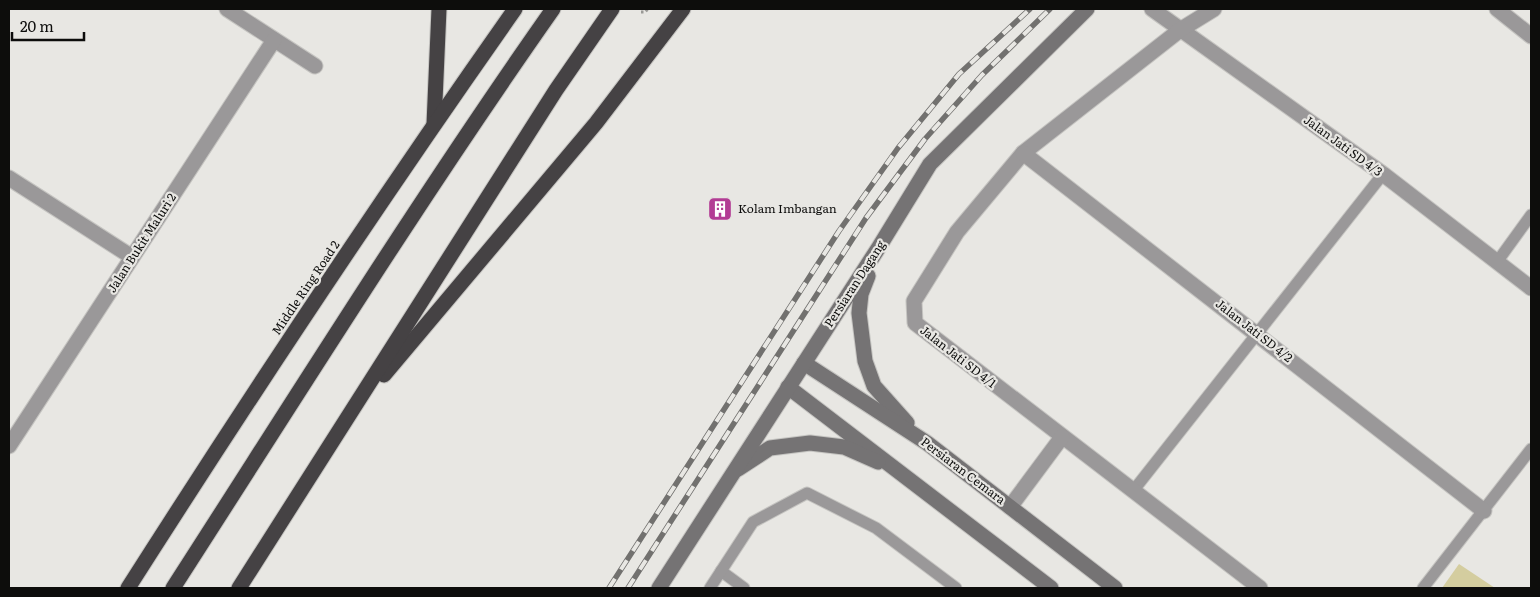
<svg xmlns="http://www.w3.org/2000/svg" width="1540" height="597" font-family="Literata,serif">
<rect width="100%" height="100%" fill="#e8e7e3"/>
<polygon fill="#d4cd9f" points="1459,564 1495,588 1442,588"/>
<g fill="none" stroke-linecap="round" stroke-linejoin="round">
<defs>
<g id="lane">
<polyline points="1497,262 1531,215"/>
<polyline points="1133,491 1383,174"/>
<polyline points="721,571 744,588"/>
<polyline points="710,588 753,522 807,493 876,528 956,588"/>
<polyline points="1423,588 1531,449"/>
</g>
<g id="street">
<polyline points="227,9 315,66"/>
<polyline points="1152,9 1383,174 1531,288"/>
<polyline points="1214,9 1180,30 1023,153 957,232 914,301 915,323 1260,588"/>
<polyline points="1497,9 1531,36"/>
<polyline points="1023,153 1484,511"/>
<polyline points="9,178 132,257"/>
<polyline points="9,446 274,40"/>
<polyline points="1010,507 1062,437"/>
</g>
<g id="secondary">
<polyline points="868,276 861,294 859,313 865,361 874,386 907,423"/>
<polyline points="804,363 927,443 1115,588"/>
<polyline points="788,387 1051,588"/>
<polyline points="738,469 770,448 810,443 844,447 878,462"/>
<polyline points="659,588 879,247 930,164 1087,9"/>
</g>
<g id="highway">
<polyline points="434,124 439,9"/>
<polyline points="384,375 596,123 683,9"/>
<path d="M128,588C253,392 381,199 515,9"/>
<path d="M173,588C298,394 420,198 553,9"/>
<polyline points="239,588 556,90 612,9"/>
</g>
</defs>
<use href="#lane" stroke="#c5c4c1" stroke-width="13"/>
<use href="#street" stroke="#c5c4c1" stroke-width="17"/>
<use href="#secondary" stroke="#c5c4c1" stroke-width="17"/>
<use href="#highway" stroke="#c5c4c1" stroke-width="17"/>
<polyline stroke="#999996" stroke-width="3" stroke-dasharray="2.5 2.5" stroke-linecap="butt" points="641,12 645,12 648,9"/>
<use href="#lane" stroke="#9a9899" stroke-width="11"/>
<use href="#street" stroke="#9a9899" stroke-width="15"/>
<use href="#secondary" stroke="#757374" stroke-width="15"/>
<use href="#highway" stroke="#454244" stroke-width="15"/>
<defs>
<g id="rail">
<polyline points="609,588 839,231 898,148 959,74 1030,9"/>
<polyline points="628,588 866,218 925,139 982,75 1050,9"/>
</g>
</defs>
<use href="#rail" stroke="#72716f" stroke-width="5.5"/>
<use href="#rail" stroke="#e8e7e3" stroke-width="4" stroke-dasharray="11" stroke-linecap="butt"/>
</g>
<defs>
<symbol id="building-square" viewBox="-11 -11 22 22"><rect x="-9" y="-9" width="18" height="18" rx="4" fill="#b23c94" stroke="#e8e7e3"/><path d="M-4-6H4V6H1V3H-1V6H-4ZM-2.5-4.3h1.7v1.8h-1.7ZM.8-4.3h1.7v1.8H.8ZM-2.5-1h1.7V.8h-1.7ZM.8-1h1.7V.8H.8Z" fill="#fff"/></symbol>
</defs>
<g fill-rule="evenodd">
<use href="#building-square" x="706" y="195" width="28" height="28"/>
</g>
<g text-anchor="middle" stroke-width="4.5" stroke-linejoin="round" paint-order="stroke">
<g font-size="12" fill="#0d0d0c" stroke="#e8e7e3">
<text transform="translate(1343 146) rotate(36)" y="4">Jalan Jati SD 4/3</text>
<text transform="translate(142 243) rotate(-57)" y="4">Jalan Bukit Maluri 2</text>
<text transform="translate(855 284) rotate(-57)" y="4">Persiaran Dagang</text>
<text transform="translate(306 288) rotate(-56)" y="4">Middle Ring Road 2</text>
<text transform="translate(1254 331) rotate(38)" y="4">Jalan Jati SD 4/2</text>
<text transform="translate(958 357) rotate(38)" y="4">Jalan Jati SD 4/1</text>
<text transform="translate(963 471) rotate(37)" y="4">Persiaran Cemara</text>
</g>
<g font-size="12" fill="#0d0d0c" stroke="#e8e7e3" text-anchor="start">
<text x="738" y="213">Kolam Imbangan</text>
</g>
</g>
<rect width="1540" height="597" fill="none" stroke="#0d0d0c" stroke-width="20"/>
<path d="M12 32v8h72v-8" fill="none" stroke="#0d0d0c" stroke-width="2.5"/>
<text x="20" y="32" font-size="15" fill="#0d0d0c" stroke="#e8e7e3" stroke-width="4" paint-order="stroke">20 m</text>
</svg>
